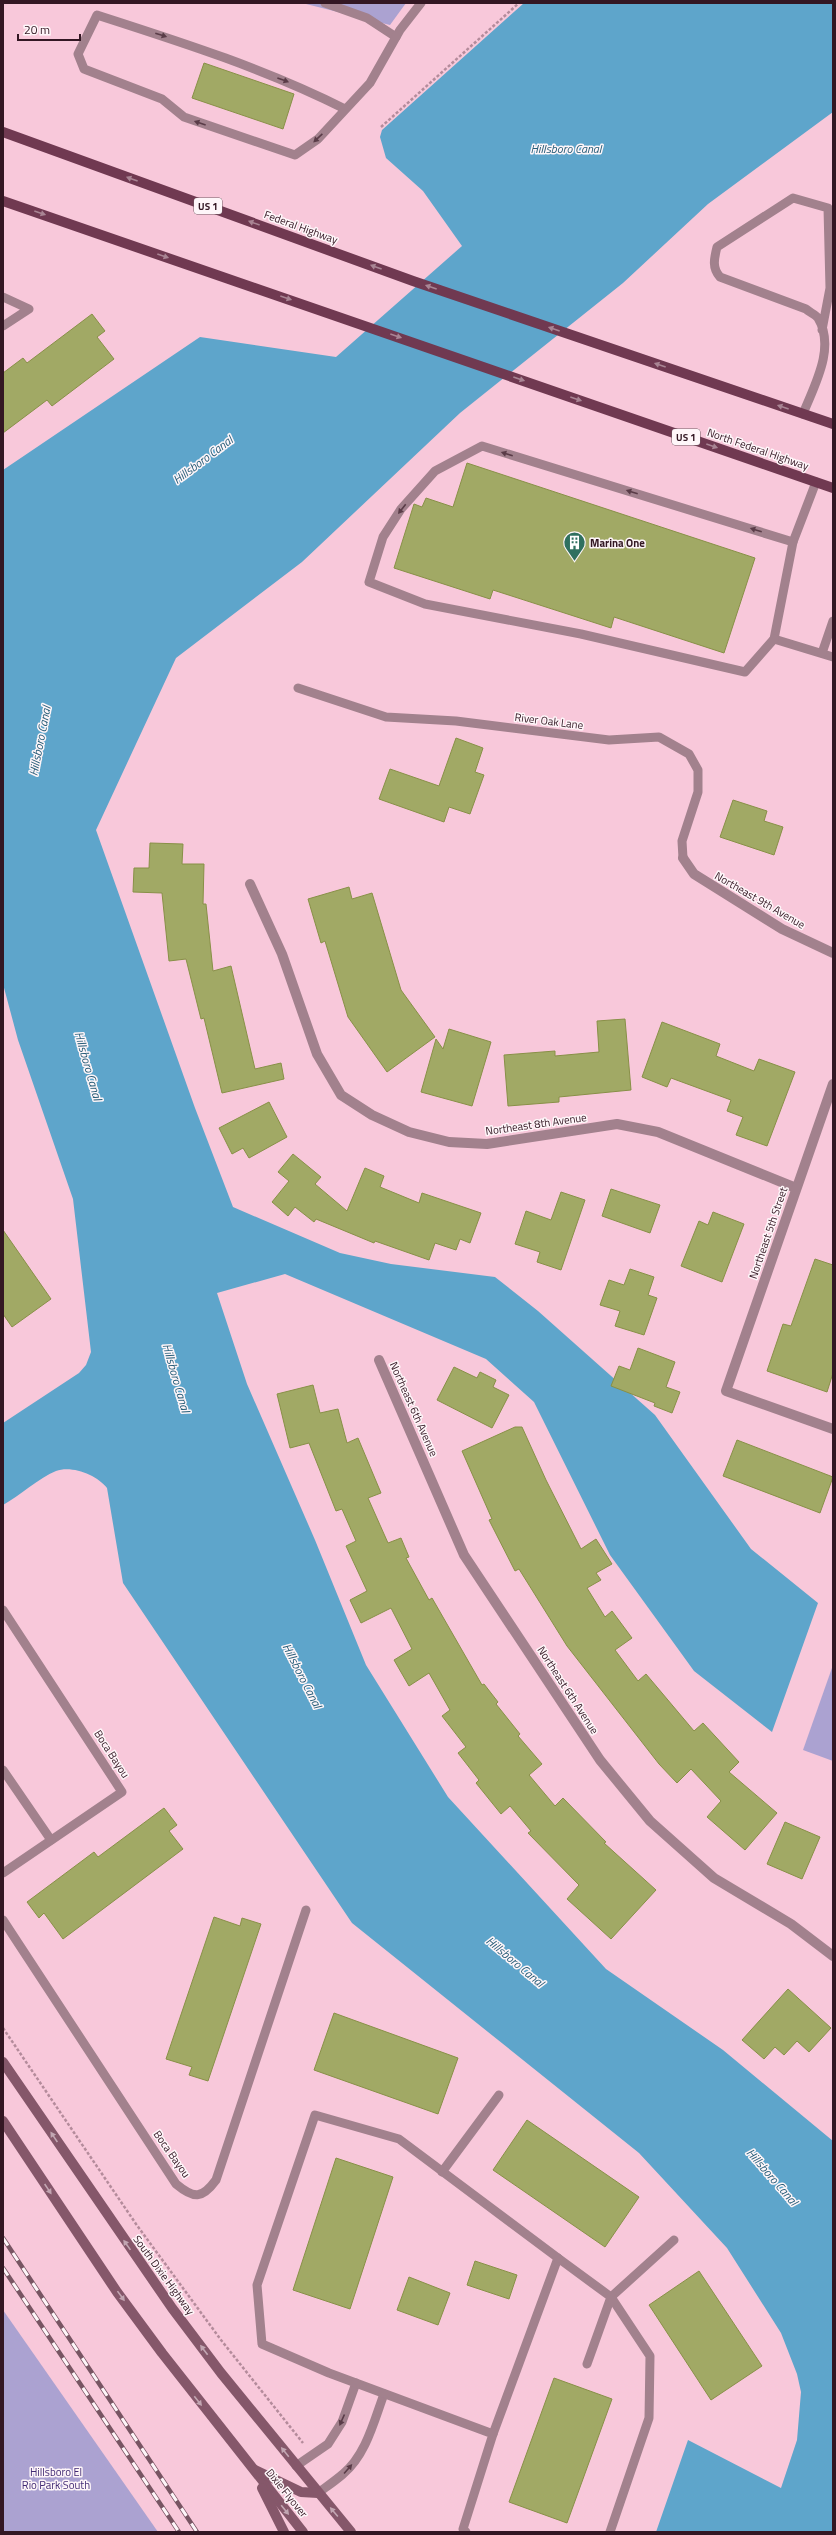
<svg xmlns="http://www.w3.org/2000/svg" width="836" height="2535" font-family="'Titillium Web',sans-serif">
<rect width="100%" height="100%" fill="#f8c8da"/>
<g fill="#aba2d1">
<polygon points="302,3 406,3 390,25"/>
<polygon points="833,1665 833,1761 803,1750"/>
<polygon points="3,2310 158,2532 3,2532"/>
</g>
<path fill="#5ea5cb" d="M524,3H833V112L708,204L623,283L460,413L302,562L176,658L96,830L195,1108L233,1207L340,1253L391,1264L495,1277L538,1311L655,1415L751,1549L818,1603L772,1732L694,1671L610,1555L534,1402L486,1359L285,1274L217,1293L247,1384L315,1540L366,1665L448,1797L606,1969L723,2050L833,2141V2532H656L688,2440L781,2488L797,2440L801,2392L797,2374L781,2333L727,2248L639,2153L352,1923L123,1583L107,1488C97,1475 72,1465 56,1471C39,1478 19,1496 3,1505V1423L79,1373L86,1365L91,1352L73,1199L18,1040L3,984V470L200,337L336,357L462,246L423,191L386,158L380,137L382,130Z"/>
<g fill="#a1a965" stroke="#889047">
<polygon points="204,63 294,94 283,129 192,98"/>
<polygon points="92,314 105,331 97,337 114,359 52,406 47,400 3,433 3,373 23,358 27,363"/>
<polygon points="467,463 755,558 724,653 614,617 611,628 493,590 490,599 394,568 414,504 422,507 426,498 453,507"/>
<polygon points="456,738 483,748 475,772 484,775 470,814 449,807 444,822 379,799 390,769 439,786"/>
<polygon points="733,800 767,811 764,821 783,827 774,855 720,837"/>
<polygon points="150,843 183,844 182,864 204,864 203,904 206,904 213,971 231,966 255,1069 281,1063 284,1079 222,1093 204,1018 201,1019 186,959 169,961 162,893 133,892 134,868 149,868"/>
<polygon points="349,887 352,899 372,893 401,990 435,1037 387,1072 348,1017 325,941 321,943 308,899"/>
<polygon points="625,1019 631,1090 559,1097 559,1102 508,1106 504,1055 555,1051 555,1056 599,1052 597,1021"/>
<polygon points="662,1022 720,1044 716,1056 754,1071 759,1059 795,1072 767,1146 736,1135 743,1117 727,1111 731,1100 671,1078 667,1087 642,1077"/>
<polygon points="449,1029 491,1042 472,1106 421,1092 436,1039 443,1049"/>
<polygon points="269,1102 287,1137 249,1158 243,1148 232,1154 219,1128"/>
<polygon points="293,1154 321,1177 315,1184 347,1211 365,1168 384,1176 380,1187 419,1203 422,1193 481,1213 470,1243 460,1239 456,1250 435,1243 429,1260 375,1241 374,1243 316,1219 314,1222 295,1207 288,1216 272,1202 289,1181 278,1172"/>
<polygon points="611,1189 660,1205 650,1233 602,1216"/>
<polygon points="561,1192 585,1200 561,1270 537,1262 540,1252 515,1244 526,1211 551,1220"/>
<polygon points="713,1212 744,1224 722,1282 681,1266 699,1221 708,1225"/>
<polygon points="3,1230 51,1299 12,1327 3,1314"/>
<polygon points="815,1259 833,1265 833,1373 827,1392 767,1371 783,1324 791,1326"/>
<polygon points="630,1269 654,1277 648,1295 657,1298 644,1335 615,1326 620,1311 600,1305 609,1280 624,1285"/>
<polygon points="638,1348 675,1362 666,1387 680,1392 672,1413 654,1406 655,1403 611,1386 619,1366 630,1370"/>
<polygon points="454,1367 477,1378 480,1372 496,1380 493,1387 509,1395 492,1428 437,1400"/>
<polygon points="313,1385 320,1413 338,1409 347,1443 358,1438 381,1493 368,1498 388,1543 401,1538 409,1557 406,1558 429,1600 432,1598 482,1685 484,1684 498,1702 496,1704 520,1734 518,1736 542,1764 529,1775 555,1806 563,1798 606,1842 604,1843 656,1890 611,1939 567,1899 579,1885 528,1833 531,1831 510,1806 501,1814 476,1783 479,1780 458,1753 466,1747 442,1716 450,1710 429,1673 409,1686 394,1660 412,1649 391,1608 361,1623 350,1600 367,1591 346,1546 356,1541 342,1509 336,1511 309,1443 290,1448 277,1394"/>
<polygon points="515,1427 522,1427 546,1480 581,1549 596,1539 612,1564 596,1573 601,1580 587,1588 605,1617 612,1611 632,1638 615,1650 638,1681 646,1674 694,1731 703,1723 739,1762 729,1772 777,1813 745,1850 707,1817 721,1801 691,1769 677,1783 659,1764 567,1646 519,1569 515,1571 489,1520 492,1519 462,1451"/>
<polygon points="737,1440 833,1477 820,1513 723,1476"/>
<polygon points="164,1808 177,1825 169,1831 183,1849 63,1939 44,1913 39,1918 27,1902 94,1852 98,1857"/>
<polygon points="785,1822 820,1837 802,1879 767,1864"/>
<polygon points="214,1917 240,1926 242,1918 261,1924 208,2081 189,2075 192,2067 166,2059"/>
<polygon points="788,1989 831,2028 809,2052 797,2041 784,2055 775,2047 764,2059 742,2040"/>
<polygon points="334,2013 458,2058 438,2114 314,2070"/>
<polygon points="527,2120 639,2197 605,2247 493,2170"/>
<polygon points="336,2158 393,2177 350,2309 293,2290"/>
<polygon points="475,2261 517,2275 509,2299 467,2285"/>
<polygon points="699,2271 762,2366 711,2400 649,2305"/>
<polygon points="409,2277 450,2293 438,2325 397,2310"/>
<polygon points="554,2378 612,2399 567,2523 509,2502"/>
</g>
<g fill="none" stroke-linecap="round" stroke-linejoin="round">
<g stroke="#b48b9b" stroke-width="2.5" stroke-dasharray="3 2" stroke-linecap="butt">
<polyline points="381,127 519,3"/>
<polyline points="3,2028 136,2224 221,2340 303,2443"/>
</g>
<g stroke="#a2818d" stroke-width="9">
<polyline points="325,3 367,18 396,37"/>
<path d="M345,109C266,69 181,42 97,15L78,54L84,69L162,99L184,117L295,155L318,139L370,83L400,30L421,3"/>
<polyline points="3,297 29,309 3,326"/>
<path d="M803,414C814,386 836,348 818,318C816,315 809,312 806,309L720,277C712,268 714,259 717,247L793,198L828,208L830,288L822,330"/>
<polyline points="816,482 793,542 774,639 833,657"/>
<polyline points="774,639 745,672 581,634 425,604 369,582 383,537 401,509 435,471 482,446 793,542"/>
<polyline points="822,653 833,621"/>
<polyline points="298,688 386,717 456,721 609,740 659,737 689,754 698,770 698,792 682,841 683,858"/>
<polyline points="3,1610 122,1792 3,1873"/>
<polyline points="3,1770 51,1840"/>
<path d="M3,1920L176,2184C194,2199 202,2199 216,2180L306,1910"/>
<polyline points="442,2172 499,2095"/>
<polyline points="493,2434 558,2258 611,2297 587,2364"/>
<polyline points="296,2466 328,2444 342,2422 356,2383"/>
<path d="M318,2493C326,2487 335,2481 343,2474C366,2455 374,2421 384,2394"/>
<polyline points="466,2532 463,2529 493,2434 329,2373 262,2344 257,2285 315,2115 399,2139 558,2258"/>
<polyline points="610,2532 649,2418 650,2356 611,2297 674,2240"/>
</g>
<g stroke="#a2818d" stroke-width="10">
<polyline points="683,858 694,874 782,929 833,953"/>
<polyline points="250,884 282,954 317,1054 341,1095 372,1115 409,1132 449,1142 487,1144 617,1124 658,1132 796,1188"/>
<polyline points="833,1084 726,1391 833,1429"/>
<polyline points="379,1360 464,1555 600,1760 650,1821 714,1878 791,1924 833,1956"/>
</g>
<g stroke="#85576a" stroke-width="10">
<polyline points="3,2062 172,2308 221,2373 351,2532"/>
<polyline points="3,2121 117,2292 162,2353 303,2532"/>
<polyline points="255,2470 301,2492 318,2493"/>
<polyline points="262,2488 284,2532"/>
</g>
<g stroke="#703951" stroke-width="10">
<polyline points="3,132 413,281 833,424"/>
<polyline points="3,201 833,488"/>
</g>
<defs>
<g id="rail">
<polyline points="3,2238 197,2532"/>
<polyline points="3,2268 179,2532"/>
</g>
</defs>
<use href="#rail" stroke="#785563" stroke-width="4.5"/>
<use href="#rail" stroke="#fef6f9" stroke-width="3" stroke-dasharray="9" stroke-linecap="butt"/>
</g>
<defs><path id="oneway-solid" d="M-6-.8H1V-3.2L6.5 0L1 3.2V.8H-6Z"/></defs>
<g fill="#5a3c48">
<use href="#oneway-solid" transform="translate(161 35) rotate(18)"/>
<use href="#oneway-solid" transform="translate(283 80) rotate(20)"/>
<use href="#oneway-solid" transform="translate(200 123) rotate(-161)"/>
<use href="#oneway-solid" transform="translate(318 138) rotate(137)"/>
<use href="#oneway-solid" transform="translate(507 454) rotate(-163)"/>
<use href="#oneway-solid" transform="translate(632 492) rotate(-163)"/>
<use href="#oneway-solid" transform="translate(402 509) rotate(128)"/>
<use href="#oneway-solid" transform="translate(756 530) rotate(-163)"/>
<use href="#oneway-solid" transform="translate(342 2420) rotate(114)"/>
<use href="#oneway-solid" transform="translate(348 2469) rotate(-49)"/>
</g>
<g fill="#a98594">
<use href="#oneway-solid" transform="translate(132 179) rotate(-160)"/>
<use href="#oneway-solid" transform="translate(40 213) rotate(19)"/>
<use href="#oneway-solid" transform="translate(254 223) rotate(-160)"/>
<use href="#oneway-solid" transform="translate(163 256) rotate(19)"/>
<use href="#oneway-solid" transform="translate(376 267) rotate(-160)"/>
<use href="#oneway-solid" transform="translate(431 287) rotate(-161)"/>
<use href="#oneway-solid" transform="translate(286 298) rotate(19)"/>
<use href="#oneway-solid" transform="translate(554 329) rotate(-161)"/>
<use href="#oneway-solid" transform="translate(396 336) rotate(19)"/>
<use href="#oneway-solid" transform="translate(660 365) rotate(-161)"/>
<use href="#oneway-solid" transform="translate(519 379) rotate(19)"/>
<use href="#oneway-solid" transform="translate(576 399) rotate(19)"/>
<use href="#oneway-solid" transform="translate(783 407) rotate(-161)"/>
<use href="#oneway-solid" transform="translate(712 446) rotate(19)"/>
</g>
<g fill="#c2a6b2">
<use href="#oneway-solid" transform="translate(54 2137) rotate(-124)"/>
<use href="#oneway-solid" transform="translate(48 2189) rotate(56)"/>
<use href="#oneway-solid" transform="translate(127 2245) rotate(-125)"/>
<use href="#oneway-solid" transform="translate(121 2296) rotate(54)"/>
<use href="#oneway-solid" transform="translate(204 2350) rotate(-127)"/>
<use href="#oneway-solid" transform="translate(198 2401) rotate(52)"/>
<use href="#oneway-solid" transform="translate(285 2452) rotate(-129)"/>
<use href="#oneway-solid" transform="translate(285 2510) rotate(51)"/>
<use href="#oneway-solid" transform="translate(334 2512) rotate(-130)"/>
</g>
<defs>
<symbol id="building-pin" viewBox="-11 -11 22 30"><path d="M0 17L-7.5 6A9.5 9.5 0 1 1 7.5 6Z" fill="#2f705f" stroke="#fef6f9"/><path d="M-4-6H4V6H1V3H-1V6H-4ZM-2.5-4.3h1.7v1.8h-1.7ZM.8-4.3h1.7v1.8H.8ZM-2.5-1h1.7V.8h-1.7ZM.8-1h1.7V.8H.8Z" fill="#fff"/></symbol>
</defs>
<g fill-rule="evenodd">
<use href="#building-pin" x="562" y="530" width="25" height="34"/>
</g>
<g text-anchor="middle" stroke-width="3" stroke-linejoin="round" paint-order="stroke">
<g fill="#fef6f9" stroke="#705a63" stroke-width="1">
<rect x="194" y="198" width="28" height="16" rx="3"/>
<rect x="672" y="429" width="28" height="16" rx="3"/>
</g>
<g font-size="10" font-weight="bold" fill="#331723">
<text x="208" y="210">US 1</text>
<text x="686" y="441">US 1</text>
</g>
<g font-size="11" fill="#331723" stroke="#fef6f9">
<text transform="translate(301 227) rotate(20)" y="4">Federal Highway</text>
<text transform="translate(758 449) rotate(19)" y="4">North Federal Highway</text>
<text transform="translate(549 721) rotate(7)" y="4">River Oak Lane</text>
<text transform="translate(760 900) rotate(30)" y="4">Northeast 9th Avenue</text>
<text transform="translate(536 1124) rotate(-8)" y="4">Northeast 8th Avenue</text>
<text transform="translate(768 1233) rotate(-71)" y="4">Northeast 5th Street</text>
<text transform="translate(414 1409) rotate(66)" y="4">Northeast 6th Avenue</text>
<text transform="translate(568 1690) rotate(57)" y="4">Northeast 6th Avenue</text>
<text transform="translate(112 1754) rotate(57)" y="4">Boca Bayou</text>
<text transform="translate(172 2154) rotate(55)" y="4">Boca Bayou</text>
<text transform="translate(164 2275) rotate(54)" y="4">South Dixie Highway</text>
<text transform="translate(287 2493) rotate(51)" y="4">Dixie Flyover</text>
</g>
<g font-size="11" font-weight="bold" fill="#331723" stroke="#fef6f9" text-anchor="start">
<text x="590" y="547">Marina One</text>
</g>
<g font-size="11" fill="#412a74" stroke="#fef6f9">
<text x="56" y="2476">Hillsboro El<tspan x="56" dy="13">Rio Park South</tspan></text>
</g>
<g font-size="12" font-style="italic" fill="#275d78" stroke="#fef6f9">
<text x="566" y="153">Hillsboro Canal</text>
<text transform="translate(203 460) rotate(-37)" y="4">Hillsboro Canal</text>
<text transform="translate(40 741) rotate(-79)" y="4">Hillsboro Canal</text>
<text transform="translate(88 1066) rotate(74)" y="4">Hillsboro Canal</text>
<text transform="translate(176 1378) rotate(74)" y="4">Hillsboro Canal</text>
<text transform="translate(302 1676) rotate(63)" y="4">Hillsboro Canal</text>
<text transform="translate(515 1962) rotate(40)" y="4">Hillsboro Canal</text>
<text transform="translate(772 2177) rotate(49)" y="4">Hillsboro Canal</text>
</g>
</g>
<rect width="836" height="2535" fill="none" stroke="#331723" stroke-width="8"/>
<path d="M18 34v6h62v-6" fill="none" stroke="#331723" stroke-width="2"/>
<text x="24" y="34" font-size="12" fill="#331723" stroke="#fef6f9" stroke-width="3" paint-order="stroke">20 m</text>
</svg>
